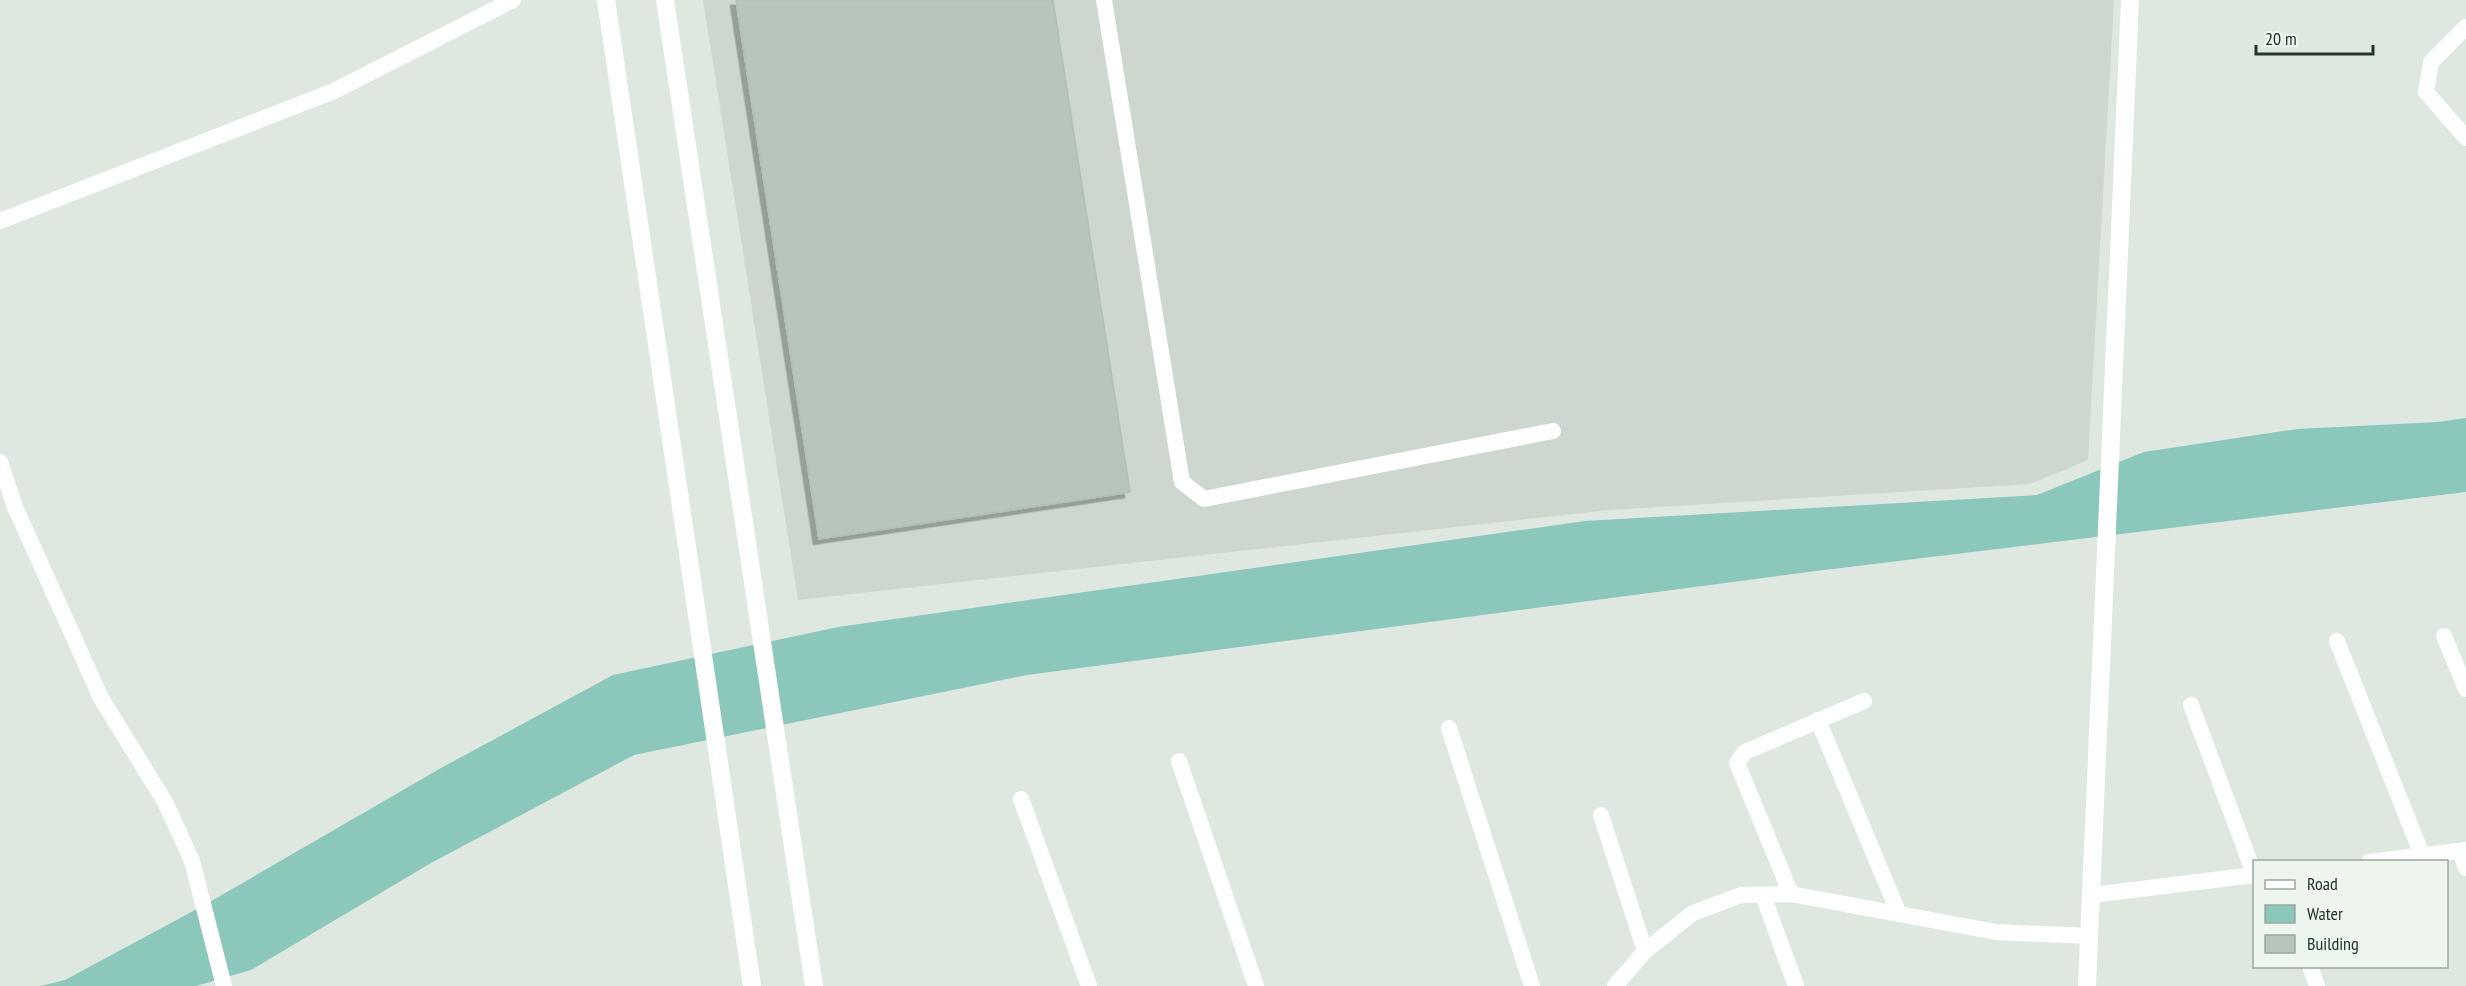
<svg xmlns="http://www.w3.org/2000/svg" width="2466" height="986" font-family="'PT Sans Narrow',sans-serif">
<defs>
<filter id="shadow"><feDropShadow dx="-5.5" dy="5.5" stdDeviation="0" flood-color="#0004"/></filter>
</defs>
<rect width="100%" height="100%" fill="#dee8e0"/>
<polygon fill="#cdd7cf" points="703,0 2114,0 2088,460 2030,484 1610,510 798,600"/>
<polygon fill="#8cc7bb" points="2466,418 2466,492 1808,572 1027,675 634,755 431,863 251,970 196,986 41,986 65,980 208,903 441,768 613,675 838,627 1585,521 2037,495 2144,452 2297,429 2438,422"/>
<polygon fill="#b7c5bb" stroke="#b2c0b5" stroke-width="1.5" filter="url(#shadow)" points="736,0 1053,0 1130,492 819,539"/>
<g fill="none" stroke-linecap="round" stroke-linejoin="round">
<g stroke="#fff" stroke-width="16">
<polyline points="1104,0 1182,482 1204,499 1553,431"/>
<polyline points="2466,27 2431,62 2426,92 2466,138"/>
<polyline points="0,221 334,91 513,0"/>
<polyline points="0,462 15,507 101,698 165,802 192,861 224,986"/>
<polyline points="2444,636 2466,689"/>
<polyline points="2337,641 2422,855"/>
<polyline points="2191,705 2254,873"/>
<polyline points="1818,720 1899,914"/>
<polyline points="1449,728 1532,986"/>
<polyline points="1179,761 1256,986"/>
<polyline points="1021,799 1089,986"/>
<polyline points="1601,815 1645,951"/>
<polyline points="2460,851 2466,868"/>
<polyline points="2369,862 2466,850"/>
<polyline points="1791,894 1737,763 1745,752 1864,701"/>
<polyline points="1763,895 1796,986"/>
<polyline points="2092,895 2254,875"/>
<polyline points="2310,966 2317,986"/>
<polyline points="1615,986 1645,951 1693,913 1741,895 1791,894 1996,932 2089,936"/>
</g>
<g stroke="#fff" stroke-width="18">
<polyline points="606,0 752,986"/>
<polyline points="665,0 814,986"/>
<polyline points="2087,986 2130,0"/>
</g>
</g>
<rect x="2253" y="860" width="195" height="108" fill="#eef5ef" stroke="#9ca8a0" stroke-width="1.5"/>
<rect x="2265" y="880" width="30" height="9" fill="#ffffff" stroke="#9ca8a0" stroke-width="1.5"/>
<text x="2307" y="890" font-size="18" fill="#223529">Road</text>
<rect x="2265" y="905" width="30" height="18" fill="#8cc7bb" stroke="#9ca8a0" stroke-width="1.5"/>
<text x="2307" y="920" font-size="18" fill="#223529">Water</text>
<rect x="2265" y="935" width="30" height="18" fill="#b7c5bb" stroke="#9ca8a0" stroke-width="1.5"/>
<text x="2307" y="950" font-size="18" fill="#223529">Building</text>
<path d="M2256 45v9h117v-9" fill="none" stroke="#223529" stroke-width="3"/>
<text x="2265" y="45" font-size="18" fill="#223529" stroke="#eef5ef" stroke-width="4.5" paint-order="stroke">20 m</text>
</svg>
